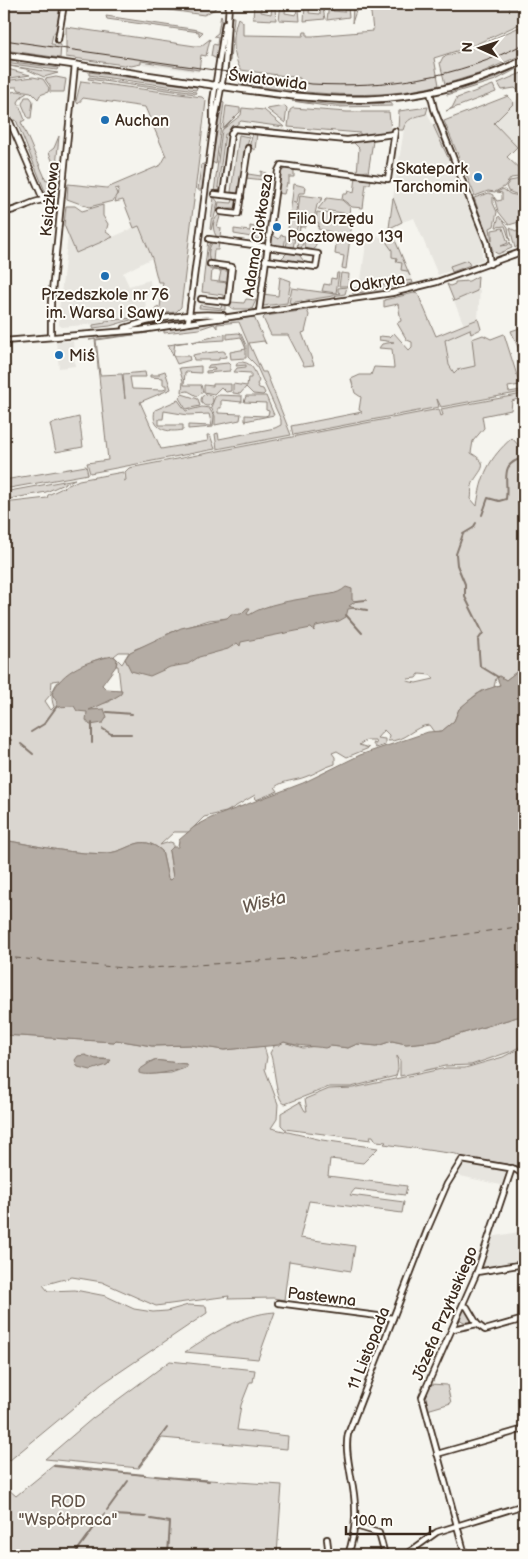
<svg xmlns="http://www.w3.org/2000/svg" width="528" height="1559" font-family="'Balsamiq Sans',sans-serif">
<rect width="100%" height="100%" fill="#f5f4ee"/>
<filter id="ink" filterUnits="userSpaceOnUse"><feTurbulence type="fractalNoise" baseFrequency=".02" numOctaves="2"/><feDisplacementMap in="SourceGraphic" scale="10" xChannelSelector="R" yChannelSelector="G"/><feConvolveMatrix kernelMatrix="1 2 1 2 8 2 1 2 1" color-interpolation-filters="sRGB"/></filter>
<g filter="url(#ink)">
<g fill="#e7e5df">
<polygon points="141,61 199,70 198,72 141,64"/>
<polygon points="241,73 300,81 299,83 241,76"/>
<polygon points="522,95 524,96 524,154 494,123"/>
<polygon points="427,112 484,243 482,244 482,257 485,259 438,275 414,218 402,222 393,198 405,123"/>
<polygon points="138,226 152,258 123,273 129,286 150,280 151,290 145,300 146,307 141,317 105,321 106,323 62,327 59,325 59,310 68,235 76,253"/>
<polygon points="389,228 412,280 362,289 361,280 367,236 388,238"/>
<polygon points="480,289 478,319 464,325 454,301"/>
<polygon points="471,329 476,366 457,370 454,373 449,365 445,340"/>
<polygon points="73,341 75,366 59,368 56,342"/>
<polygon points="462,1163 510,1172 505,1186 456,1175"/>
<polygon points="524,1231 524,1262 482,1268 491,1237"/>
</g>
<g fill="#dad6d0" stroke="#8a8077" fill-rule="evenodd">
<polygon points="4,4 62,4 58,28 53,34 51,44 61,45 60,58 4,50"/>
<polygon points="129,4 215,4 215,9 204,15"/>
<polygon points="254,4 261,4 261,12 271,14 272,8 275,8 276,20 253,19"/>
<polygon points="281,4 286,4 285,13 296,15 297,9 299,9 300,21 279,20"/>
<polygon points="305,4 310,4 309,13 320,14 321,8 323,9 325,19 304,21"/>
<polygon points="329,4 334,4 333,11 344,12 345,7 348,7 349,17 327,20"/>
<path d="M353,4H489L503,7H524V22L472,46L434,58L439,85C373,102 306,93 240,84L241,76L299,83L300,78L241,70C232,55 232,35 238,18L243,22V35L303,36L304,32H307V36H313L373,31L371,13L365,8L356,11L352,23Z"/>
<polygon points="221,15 222,18 217,59 211,56 213,44 217,45 218,37 214,36 218,33"/>
<polygon points="106,16 198,30 203,32 199,36 199,32 107,19"/>
<polygon points="232,17 234,17 230,61 228,60 229,29"/>
<polygon points="524,25 524,54 478,74 445,84 440,63 443,57 475,47"/>
<polygon points="66,27 195,46 201,46 210,39 206,56 201,55 199,70 141,61 141,64 131,66 66,57"/>
<polygon points="4,61 52,67 58,68 57,70 4,63"/>
<polygon points="4,65 58,73 44,77 26,69"/>
<polygon points="524,65 496,80 447,95 447,94 495,78"/>
<polygon points="4,68 30,75 4,79"/>
<polygon points="89,72 197,87 196,90 89,75"/>
<polygon points="524,72 524,96 515,88 502,90 498,83"/>
<polygon points="33,77 43,79 49,88 48,92 40,95 38,99 31,92 19,90 17,87 4,87 4,81"/>
<polygon points="56,77 66,79 64,92 50,92 50,86 45,79"/>
<polygon points="89,77 196,92 195,94 88,79"/>
<polygon points="81,81 202,97 206,101 181,307 176,312 155,314 156,307 160,308 163,282 158,282 152,258 139,226 134,228 123,200 115,202 119,188 115,189 117,194 113,201 89,207 67,199 68,184 107,188 161,165 166,156 145,107 83,98 78,104 76,101"/>
<polygon points="493,85 496,92 446,111 452,108 457,98"/>
<polygon points="18,91 27,93 22,96 18,102 25,120 21,122 46,180 54,176 55,169 49,152 54,148 59,136 53,197 47,196 16,120 12,121 4,114 4,93"/>
<polygon points="508,96 514,103 494,123 517,147 507,157 524,173 524,179 519,177 511,178 504,187 495,192 488,191 475,196 444,121"/>
<polygon points="25,97 30,97 33,101 31,118 28,118 22,104"/>
<polygon points="292,101 337,105 391,103 393,106 333,107"/>
<polygon points="222,102 224,103 216,164 212,162"/>
<polygon points="226,106 240,108 240,112 223,129"/>
<polygon points="285,106 287,108 285,123 267,109"/>
<path d="M428,107L426,114C415,117 406,118 403,130H398L399,111Z"/>
<polygon points="242,108 264,110 284,127 241,121 230,130 229,134 225,134 218,187 222,189 214,192 222,130 241,115"/>
<polygon points="293,108 347,112 389,112 391,131 360,137 360,133 288,127 290,110"/>
<polygon points="437,124 450,159 449,160 433,125"/>
<polygon points="253,133 257,133 255,150 249,147"/>
<polygon points="239,135 249,137 238,193 231,192"/>
<polygon points="371,140 373,141 368,173 380,176 367,174 367,171 357,173 359,148 353,142"/>
<polygon points="206,163 202,190 198,190 201,165"/>
<polygon points="286,168 294,169 294,177 289,177 289,183 287,183 284,194 277,193 281,172"/>
<polygon points="261,171 266,173 264,180 246,178 248,174 261,176"/>
<polygon points="356,177 380,180 371,180 370,184 366,184 363,208 352,207 342,199 343,194 347,194 348,191 354,193"/>
<polygon points="520,179 524,181 524,195 518,195 508,191 506,186 510,181"/>
<polygon points="294,184 306,187 305,193 299,193 297,202 293,202 297,204 295,221 298,223 293,248 286,247 288,238 295,239 296,231 288,229"/>
<polygon points="503,189 510,194 524,197 524,233 519,231 517,224 519,222 509,225 498,211 494,197 497,201 502,200 502,193 497,192"/>
<polygon points="489,193 493,195 493,203 497,212 494,226 490,228 492,241 492,230 503,228 508,243 501,246 508,245 510,242 512,248 498,254 493,251 474,198"/>
<polygon points="300,195 323,198 317,205 313,223 297,219"/>
<polygon points="214,197 218,202 211,230 210,229"/>
<polygon points="327,198 342,200 350,207 349,214 318,209"/>
<polygon points="393,198 402,222 390,228 410,276 407,271 401,270 402,263 396,262 397,258 392,257 392,250 387,243"/>
<polygon points="233,199 237,201 236,208 220,208 217,213 219,202 232,203"/>
<polygon points="103,205 103,216 108,224 106,232 113,237 76,253 64,225 66,206 75,206 82,211"/>
<polygon points="317,212 348,216 352,222 346,269 342,268 344,256 335,254 337,236 330,235 331,232 318,229 319,223 316,222"/>
<path d="M221,213L217,227L221,228L220,237L216,236C211,226 213,219 221,213Z"/>
<polygon points="499,216 508,227 510,241 505,226 496,227"/>
<polygon points="301,222 306,223 305,227 300,227 299,237 304,238 301,249 297,248 300,224"/>
<polygon points="250,226 259,228 251,237 234,234 234,229 250,231"/>
<path d="M261,227C265,234 269,238 263,244H259V239H253L251,243Z"/>
<polygon points="510,228 524,235 524,242 515,248"/>
<polygon points="271,234 279,239 281,235 286,236 284,247 273,245 270,241"/>
<circle cx="310" cy="244" r="6"/>
<polygon points="208,240 212,241 209,246 209,269 227,271 229,274 228,282 219,281 221,271 212,270 211,281 228,283 225,300 223,299 223,295 202,292"/>
<path d="M213,242H219L218,250H214L213,262L210,261C207,254 209,247 213,242Z"/>
<polygon points="254,247 261,248 264,252 262,261 257,260"/>
<polygon points="289,251 298,253 305,263 280,260"/>
<polygon points="467,260 470,265 452,272 450,266"/>
<polygon points="337,273 339,273 336,293 322,291 324,284 330,285 331,278 336,279"/>
<polygon points="341,273 349,274 348,286 339,286"/>
<polygon points="478,276 477,291 454,301 447,284 450,286 455,284 455,282 469,281"/>
<polygon points="280,277 291,281 287,303 263,306 263,294 278,296"/>
<polygon points="359,280 361,280 362,289 412,280 413,283 353,294 354,288 358,288"/>
<polygon points="347,287 345,294 289,303 292,288 335,294 340,293 338,292 338,288"/>
<polygon points="414,293 418,294 436,336 478,319 481,329 471,334 470,329 445,340 449,365 454,373 457,370 475,366 472,339 483,335 491,339 504,334 520,385 508,387 509,392 521,390 522,392 441,407 437,399 439,407 293,435 291,426 362,412 359,410 361,397 355,393 351,379 360,375 371,375 374,367 394,368 392,349 379,348 382,344 394,342 379,340 380,336 390,337 394,333 409,350 412,347 412,342 407,340 397,323 401,321 398,304 384,307 384,300"/>
<polygon points="246,299 256,300 252,309 233,309 230,307 231,302 244,303"/>
<polygon points="222,304 225,306 225,310 199,308 200,305 221,308"/>
<polygon points="307,310 309,315 305,332 302,333 314,365 304,366 288,335 271,335 263,318 265,316"/>
<polygon points="141,317 110,326 93,328 93,325 105,323 105,321"/>
<polygon points="254,317 266,344 264,341 249,343 262,372 266,372 268,377 291,435 217,449 215,434 218,433 219,439 275,428 281,425 281,420 256,365 248,357 248,343 239,322 217,324 217,328 214,324 199,329 164,333 164,330"/>
<polygon points="520,328 524,332 524,361 511,331"/>
<polygon points="148,333 96,340 100,375 122,374 125,399 123,374 145,372 146,377 130,377 132,389 163,390 166,389 166,385 163,385 163,378 150,377 150,375 159,375 159,373 165,371 171,389 140,402 161,449 208,441 207,435 210,435 215,449 90,473 87,463 108,460 95,339 89,340"/>
<polygon points="238,333 241,334 246,345 246,358 231,359 230,352 246,349 241,337 227,339 227,334"/>
<polygon points="225,334 225,340 192,342"/>
<polygon points="188,342 175,343 173,356 189,356 190,360 177,364 168,345"/>
<polygon points="223,351 225,352 226,357 219,358 219,360 194,360 193,355 197,354"/>
<path d="M238,362C252,361 254,370 259,381L257,384L259,388L263,389L265,393L263,395L253,394L246,387L240,394L233,393V384L247,386L248,378H251V373L234,372L237,368L246,367V365L236,366Z"/>
<polygon points="228,363 230,365 230,371 206,373 206,371 215,370 214,367 207,368 209,365"/>
<polygon points="201,366 201,373 185,372 184,385 201,385 203,392 197,396 188,391 182,392 183,381 179,368"/>
<polygon points="213,384 231,384 231,391 226,392 221,387 214,394 204,392 204,385 213,386"/>
<circle cx="207" cy="400" r="6"/>
<polygon points="182,394 198,399 200,406 186,409 179,398"/>
<path d="M523,394V397L512,401L511,410L482,416L484,428L473,441L471,453C494,466 476,471 472,486C471,490 472,495 471,499L477,506C481,476 489,458 512,438L519,446L524,445V666L506,680L499,676L496,678L494,687L501,684L498,680L503,685L499,690L488,689L477,694L459,709L454,721L442,731L434,732L429,725C414,726 404,742 388,741L389,735L384,730L377,738L385,739V745L376,748L372,743L376,744L375,740H366L359,745L369,748L347,757L337,751L332,753L335,757V764C324,767 315,774 305,777C295,781 284,780 275,787L278,791L256,800L255,795L226,812L204,817L189,832H174L160,845L170,842L173,843V847L169,851L173,877L170,880L168,879L162,851C140,832 131,851 108,853C79,856 34,845 4,840V503L47,498L48,495L79,480L123,472L124,481L126,480L125,472L129,468L439,409L441,416L443,415L441,409ZM337,595H342V597L335,610L338,618L335,620L300,624L279,633H255L248,637L235,639L189,661L161,666L151,670L133,669L127,659L135,649L158,641L169,633L209,620L228,618L231,614L233,618L248,617L264,611L274,617L277,608C288,612 292,604 302,600C313,596 326,599 337,595ZM119,652H129L122,664L114,656ZM106,657L117,662L116,666H118L121,693L109,702L83,708L76,704H67L57,695L61,684C69,681 67,678 73,673C82,666 95,659 106,657ZM419,674L431,675L434,679L416,683L407,681L408,679L416,678ZM59,680C52,690 50,696 54,707L51,710L45,701L51,694L52,681Z"/>
<polygon points="218,395 242,396 242,402 221,400 221,408 218,408 218,413 241,414 240,420 215,425 215,416 211,407 215,397"/>
<polygon points="246,396 266,396 274,415 245,421 245,415 265,416 268,415 269,411 266,410 266,403 244,402"/>
<path d="M178,400L186,411L202,407L209,408L214,416L213,427L188,429V425L212,426L209,414L188,415L164,411L163,419H159V425H183V430C168,433 150,430 155,410Z"/>
<polygon points="79,417 83,447 56,452 50,424"/>
<polygon points="86,466 88,474 4,489 4,480"/>
<polygon points="75,479 46,492 4,500 4,492"/>
<path d="M524,1015V1044L512,1051L471,1065L445,1066L400,1076V1061L397,1056L398,1069L396,1076L351,1087H329L285,1104C275,1100 275,1064 270,1053L274,1046L284,1042L303,1048L321,1045L323,1047L331,1046L348,1048L357,1044L377,1046L392,1041L406,1044L437,1041Z"/>
<path d="M4,1035L114,1042L116,1040L152,1046L190,1045L224,1050L264,1046L267,1057L265,1069L278,1104L277,1119L271,1128L322,1140L378,1148L363,1163L330,1159L328,1176L407,1186L405,1195L355,1189L350,1195L404,1202L402,1213L309,1201L300,1238L355,1246L351,1271L289,1261L284,1300L273,1298L228,1299L229,1296L156,1306L102,1282L72,1277L43,1285L48,1291L75,1290L106,1296L134,1309L153,1312L167,1311L188,1305L206,1306L207,1313L102,1384L4,1465ZM96,1059H106L110,1063L95,1068L77,1066V1062ZM154,1060L186,1064L185,1068L171,1073L150,1074L147,1063Z"/>
<polygon points="524,1046 524,1167 461,1157 456,1154 384,1144 386,1142 376,1141 373,1136 370,1136 371,1140 285,1129 281,1125 281,1113 300,1102 305,1111 307,1111 305,1099 329,1089 353,1088 446,1068 465,1068 503,1057"/>
<polygon points="466,1309 467,1310 472,1322 464,1322 459,1319 463,1310"/>
<path d="M275,1312L258,1359L185,1352C212,1334 242,1314 275,1312Z"/>
<polygon points="170,1361 255,1370 253,1382 250,1382 241,1405 237,1430 288,1436 287,1449 162,1438 139,1468 45,1459 93,1418"/>
<polygon points="430,1384 447,1385 451,1403 427,1410 424,1398"/>
<polygon points="54,1465 151,1476 282,1485 277,1555 4,1555 4,1490 8,1489 16,1496"/>
</g>
<g fill="#b4aca4" stroke="#84786e">
<path d="M346,587L352,589V600L356,601L349,606L354,608L348,609L346,617L339,621L316,626L314,631L311,628L241,642L240,646L237,643L228,649L199,657L188,664L170,667L150,676L131,671L125,659L130,652L181,628L227,618L231,614H241L247,608H250L247,614L249,615C268,603 291,601 312,597C325,594 336,596 346,587Z"/>
<path d="M113,656L117,659L116,666L102,685L106,689L122,690L121,694C110,701 101,705 89,710L104,709L107,717L103,723L90,725L86,720L87,712L77,711L74,706L57,707V702L52,694C61,670 90,660 113,656Z"/>
<path d="M524,666V1015L437,1041L406,1044L392,1041L377,1046L357,1044L348,1048L331,1046L325,1048C314,1046 299,1047 284,1042L279,1045L224,1050L190,1045L152,1046L116,1040L114,1042L4,1035V840C32,845 81,856 108,853C130,851 140,832 162,851L168,879L170,880L173,877L169,851L173,847H178L179,840L194,827L211,818L303,783L360,755L428,732L442,731L454,721L459,709L467,702L482,691L500,685L497,678L499,676L506,680Z"/>
<polygon points="85,1055 96,1059 111,1060 107,1065 91,1070 78,1067 75,1060 78,1056"/>
<path d="M154,1060L186,1064L187,1067C178,1071 147,1077 139,1073V1070Z"/>
</g>
<g fill="none" stroke-linecap="round" stroke-linejoin="round">
<g stroke="#84786e" stroke-width="2">
<path d="M482,515L488,498L499,501L506,499C509,481 498,463 524,458"/>
<polyline points="476,523 473,528 463,534 456,554 457,565 465,584 465,597 483,633 478,640 480,666 498,677"/>
<polyline points="356,601 366,600"/>
<polyline points="354,608 367,610"/>
<polyline points="346,615 362,633"/>
<polyline points="107,712 132,714"/>
<polyline points="92,723 92,743"/>
<polyline points="103,729 111,734 131,734"/>
<polyline points="31,732 44,724 57,706"/>
<polyline points="4,740 11,740"/>
<polyline points="21,744 33,754"/>
<polyline points="4,753 10,746"/>
<polyline points="54,1466 145,1475"/>
<polyline points="139,1466 167,1428"/>
<polyline points="155,1476 209,1481"/>
<polyline points="107,1510 128,1481"/>
<polyline points="115,1515 146,1517"/>
<polyline points="151,1519 170,1522 168,1555"/>
<polyline points="74,1555 104,1514"/>
</g>
<polyline stroke="#65584d" stroke-width="1" stroke-dasharray="6 5" stroke-linecap="butt" points="4,957 135,969 288,959 524,926"/>
<defs>
<g id="minor">
<polyline points="58,40 64,4"/>
<polyline points="430,92 434,109 487,243 490,264"/>
<polyline points="4,116 10,122 43,199"/>
<polyline points="213,123 213,101 225,24"/>
<polyline points="214,194 223,195 231,134 234,129 347,140 394,134"/>
<polyline points="223,195 241,197"/>
<path d="M4,212C20,211 34,198 51,200"/>
<polyline points="221,212 238,214 248,148"/>
<polyline points="209,239 318,254 316,267 265,260"/>
<polyline points="201,299 228,302 232,267 210,264"/>
<polyline points="259,312 278,171 281,165 388,179 395,131"/>
<polyline points="188,323 213,131 225,66 229,4"/>
<path d="M125,328C157,317 190,313 223,315"/>
<polyline points="51,336 51,302 75,65"/>
<polyline points="4,341 141,330 392,293 437,282 524,251"/>
<polyline points="477,1272 524,1264"/>
<polyline points="278,1303 393,1318"/>
<polyline points="463,1305 467,1307 477,1324"/>
<polyline points="453,1329 477,1324 485,1330 524,1319"/>
<polyline points="437,1454 524,1429"/>
<polyline points="356,1526 379,1533 385,1555"/>
<polyline points="327,1539 329,1555"/>
<path d="M348,1555C357,1528 357,1505 351,1477C349,1463 345,1449 348,1434L428,1228L447,1184L462,1160L515,1169L521,1173L524,1181"/>
<polyline points="405,1555 437,1532 524,1505"/>
<polyline points="465,1555 422,1397 477,1272 512,1168"/>
</g>
<path id="tertiary" d="M4,55C69,64 134,73 199,83C321,101 407,116 524,60"/>
</defs>
<use href="#minor" stroke="#3b2a1e" stroke-width="8"/>
<use href="#tertiary" stroke="#3b2a1e" stroke-width="9"/>
<use href="#minor" stroke="#fdfcf7" stroke-width="4.5"/>
<use href="#tertiary" stroke="#fdfcf7" stroke-width="5.5"/>
<path stroke="#3b2a1e" stroke-width="1" d="M4,40L312,84C387,88 457,78 524,44"/>
</g>
</g>
<g fill="#1f6fb2" stroke="#fdfcf7" stroke-width="2">
<circle cx="105" cy="120" r="5"/>
<circle cx="478" cy="177" r="5"/>
<circle cx="277" cy="227" r="5"/>
<circle cx="105" cy="276" r="5"/>
<circle cx="59" cy="355" r="5"/>
</g>
<g text-anchor="middle" stroke-width="4" stroke-linejoin="round" paint-order="stroke">
<g font-size="16" fill="#3b2a1e" stroke="#fdfcf7">
<text transform="translate(268 79) rotate(7)" y="6">Światowida</text>
<text transform="translate(49 199) rotate(-84)" y="6">Książkowa</text>
<text transform="translate(257 235) rotate(-81)" y="6">Adama Ciołkosza</text>
<text transform="translate(377 282) rotate(-9)" y="6">Odkryta</text>
<text transform="translate(322 1296) rotate(7)" y="6">Pastewna</text>
<text transform="translate(444 1313) rotate(-67)" y="6">Józefa Przyłuskiego</text>
<text transform="translate(368 1348) rotate(-68)" y="6">11 Listopada</text>
</g>
<g font-size="16" fill="#3b2a1e" stroke="#fdfcf7" text-anchor="start">
<text x="115" y="126">Auchan</text>
<text x="468" y="174" text-anchor="end">Skatepark<tspan x="468" dy="18">Tarchomin</tspan></text>
<text x="287" y="224">Filia Urzędu<tspan x="287" dy="18">Pocztowego 139</tspan></text>
<text x="105" y="300" text-anchor="middle">Przedszkole nr 76<tspan x="105" dy="18">im. Warsa i Sawy</tspan></text>
<text x="69" y="361">Miś</text>
</g>
<g font-size="16" fill="#63554a" stroke="#fdfcf7">
<text x="68" y="1507">ROD<tspan x="68" dy="18">"Współpraca"</tspan></text>
</g>
<g font-size="18" font-style="italic" fill="#65584d" stroke="#fdfcf7">
<text transform="translate(264 902) rotate(-15)" y="6">Wisła</text>
</g>
</g>
<rect width="528" height="1559" fill="none" stroke="#fdfcf7" stroke-width="20"/>
<rect x="10" y="10" width="508" height="1539" fill="none" stroke="#3b2a1e" stroke-width="2" filter="url(#ink)"/>
<g transform="translate(480 48) rotate(273)" stroke="#fdfcf7" stroke-width="4" paint-order="stroke">
<path d="M0-4L9 19L0 12L-9 19Z" fill="#3b2a1e"/>
<text y="-8" font-size="14" font-weight="bold" text-anchor="middle" fill="#3b2a1e">N</text>
</g>
<path d="M346 1526v8h84v-8" fill="none" stroke="#3b2a1e" stroke-width="2.5"/>
<text x="353" y="1526" font-size="15" fill="#3b2a1e" stroke="#fdfcf7" stroke-width="4" paint-order="stroke">100 m</text>
</svg>
